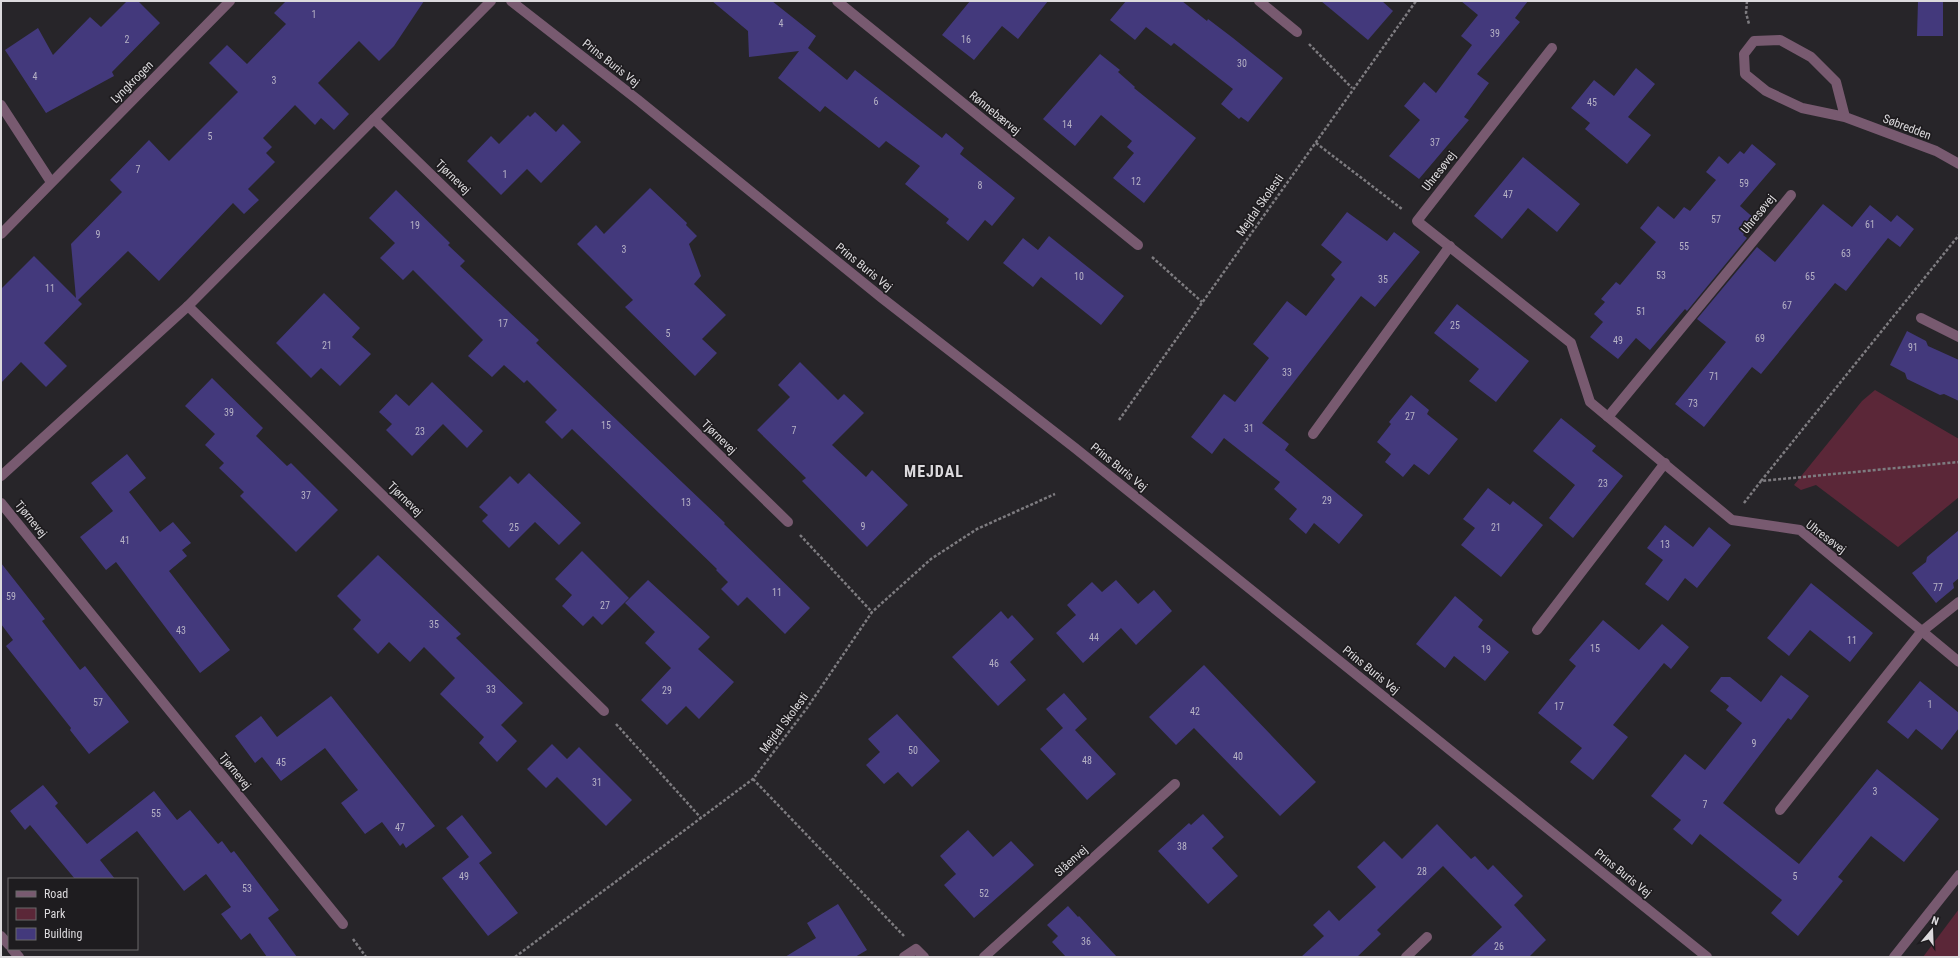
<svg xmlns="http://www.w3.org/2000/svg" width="1960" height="958" font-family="'Roboto Condensed',sans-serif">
<rect width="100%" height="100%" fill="#272529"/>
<g fill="#5b2738">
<polygon points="1875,390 1959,439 1959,497 1898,547 1816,485 1801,490 1794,485 1862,401"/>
<polygon points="1959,909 1959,957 1923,957"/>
</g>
<g fill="#43397c">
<polygon points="127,1 138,1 160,23 112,72 114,76 46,113 5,50 38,28 53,55 90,17 101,27"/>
<polygon points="286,1 424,1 394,46 379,61 359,41 318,83 349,114 334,130 321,118 315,125 295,105 263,138 272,147 266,153 275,162 248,189 259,200 244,214 233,203 159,281 128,251 78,300 82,304 44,343 67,366 46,387 21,362 1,383 1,289 34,256 76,298 71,244 122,192 110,180 149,140 169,161 238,92 209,63 227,45 247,64 286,24 274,13"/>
<polygon points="712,1 772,1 816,36 808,48 847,80 855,70 942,138 946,133 964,148 960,154 1015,198 992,226 985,220 968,241 946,223 949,219 905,184 920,166 886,141 879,148 825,106 820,112 778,78 799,51 749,57 748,31"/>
<polygon points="970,1 1048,1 1018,39 1002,26 974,60 942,35"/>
<polygon points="1126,1 1182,1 1207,21 1208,19 1233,38 1283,78 1248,122 1241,117 1239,119 1221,104 1233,89 1174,43 1171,46 1146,27 1135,40 1110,20"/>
<polygon points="1321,1 1382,1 1393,11 1368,40"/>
<polygon points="1461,1 1528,1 1515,18 1520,22 1477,74 1489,83 1464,117 1469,120 1419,179 1389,156 1420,120 1404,106 1424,82 1436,93 1472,45 1461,36 1478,15"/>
<polygon points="1918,1 1943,1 1943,36 1917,36"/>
<polygon points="1100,54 1120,70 1118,72 1135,87 1134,88 1196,138 1144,203 1113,178 1134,153 1127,147 1132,141 1101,115 1075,146 1043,119"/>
<polygon points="1636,68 1655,84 1628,117 1651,135 1627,164 1585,129 1590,123 1571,108 1594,80 1614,96"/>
<polygon points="535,112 556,132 563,124 581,142 541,183 527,169 501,195 467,161 491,136 499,144 528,115 530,117"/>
<polygon points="1752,144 1776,164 1740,206 1756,220 1743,235 1747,238 1687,311 1685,309 1650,350 1636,338 1618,359 1590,337 1603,322 1594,314 1605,302 1601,299 1616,282 1620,285 1656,242 1640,228 1658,206 1674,219 1684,207 1690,211 1716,180 1706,172 1719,156 1728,164 1740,151 1744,154"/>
<polygon points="1523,157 1580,204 1557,232 1528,208 1502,239 1474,216"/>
<polygon points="650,188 687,223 686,225 697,236 689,244 701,276 694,284 726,315 702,339 717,353 695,376 625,307 633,300 577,244 596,225 604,234"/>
<polygon points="396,190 450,243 448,245 465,261 460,266 539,340 536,343 725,523 724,524 810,608 785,634 747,597 738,606 721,589 728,582 716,570 717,569 572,429 562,439 545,422 557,410 527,380 524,383 504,365 492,377 468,356 483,340 413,270 403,280 380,258 395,243 369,218"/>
<polygon points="1823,204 1852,227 1870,205 1891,222 1897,215 1914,229 1900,247 1888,238 1846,291 1835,283 1761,374 1752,367 1704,427 1675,404 1726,342 1697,319 1757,247 1775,262"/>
<polygon points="1347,212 1387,241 1394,232 1420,252 1375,307 1361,296 1262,423 1289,444 1285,450 1363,515 1339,544 1314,523 1306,534 1289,519 1297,509 1274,489 1280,482 1224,438 1212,454 1191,437 1224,394 1235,402 1269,358 1253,344 1287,301 1306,316 1335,279 1331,275 1342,262 1321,245"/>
<polygon points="1049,236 1124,296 1101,325 1041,277 1033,287 1003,263 1023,238 1038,250"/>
<polygon points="324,293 360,328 352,337 371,354 340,386 321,368 311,378 276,343"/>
<polygon points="1457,304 1529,361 1496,402 1469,381 1479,369 1434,333"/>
<polygon points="1907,331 1926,341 1928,346 1959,360 1959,401 1944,394 1940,395 1907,379 1905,373 1890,365"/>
<polygon points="800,362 838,400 844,394 864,413 832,445 866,477 872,470 908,505 867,547 802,481 806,478 757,430 790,397 778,385"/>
<polygon points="212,378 263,428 256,436 287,466 291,463 338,510 296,552 240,496 244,492 219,468 224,463 205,445 215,434 185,406"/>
<polygon points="432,382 483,431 467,448 443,424 412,456 386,430 392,424 379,412 396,394 409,406"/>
<polygon points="1411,395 1429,410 1427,414 1458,439 1429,475 1414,464 1403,477 1385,462 1391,454 1377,442 1391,424 1389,422"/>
<polygon points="1561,418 1596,446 1592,451 1623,476 1573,538 1549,518 1575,485 1533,451"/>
<polygon points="127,454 146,478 129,492 160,532 173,522 191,543 182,550 187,556 169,571 230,650 200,673 116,562 106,570 80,537 113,511 91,483"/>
<polygon points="529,473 581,523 559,545 535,522 509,548 482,521 488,515 479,507 510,476 518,484"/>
<polygon points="1488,488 1510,505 1513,501 1543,525 1501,577 1461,545 1475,528 1463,519"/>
<polygon points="1665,525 1693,547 1709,527 1731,545 1697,588 1685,578 1668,601 1645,584 1663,560 1647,548"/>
<polygon points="1959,530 1959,578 1953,583 1954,588 1936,603 1912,573 1926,562 1927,557"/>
<polygon points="582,551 629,598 602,625 593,616 583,626 562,606 572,595 555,579"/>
<polygon points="378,555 461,634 456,638 523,703 501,725 517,741 497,762 479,743 484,737 440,694 455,678 424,647 410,662 389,642 378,654 353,629 361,620 337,596"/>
<polygon points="1,563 45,619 42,621 80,670 85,666 129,722 89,754 70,730 71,728 6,646 13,640 1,624"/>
<polygon points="648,580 710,637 698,649 734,682 699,719 686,706 667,725 641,700 671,668 645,643 655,632 625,603"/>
<polygon points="1116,580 1138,604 1154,590 1172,611 1136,645 1121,628 1083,663 1056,633 1076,615 1067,605 1092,582 1102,592"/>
<polygon points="1811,583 1873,633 1850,662 1810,630 1789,656 1767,638"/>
<polygon points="1455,596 1483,620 1478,627 1509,652 1485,681 1454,656 1445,668 1416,644"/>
<polygon points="1001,611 1008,619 1012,615 1034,639 1010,662 1026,680 998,706 952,657"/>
<polygon points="1603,620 1639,650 1662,624 1689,647 1671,669 1664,663 1613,725 1628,737 1593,780 1570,762 1582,748 1538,713 1576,666 1569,660"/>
<polygon points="1204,665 1316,782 1280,816 1194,728 1176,745 1149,717"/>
<polygon points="1781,675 1809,696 1791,720 1788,718 1723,803 1799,864 1877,769 1939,819 1904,862 1871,836 1838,877 1843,881 1798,936 1771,913 1782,900 1700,834 1692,845 1673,829 1681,820 1651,796 1685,754 1705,770 1742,723 1726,710 1729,706 1710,691 1721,677 1730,677 1761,702"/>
<polygon points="1920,681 1959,713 1959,728 1942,750 1916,729 1908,739 1887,722"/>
<polygon points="1064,693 1087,719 1075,730 1116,774 1087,800 1040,749 1063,728 1046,709"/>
<polygon points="331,696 435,826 406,848 403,843 400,846 382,822 365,834 341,803 358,790 325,748 281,781 262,757 255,763 235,736 261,716 277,737"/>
<polygon points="897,714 940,761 912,787 898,772 884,784 866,765 880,752 868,739"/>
<polygon points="552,744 567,759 579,747 632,800 606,826 557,777 546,788 527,769"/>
<polygon points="43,785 58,803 55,806 87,844 154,791 177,820 190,810 218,844 222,841 231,853 234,851 279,910 268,918 297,957 267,957 250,933 241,940 221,914 231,907 206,874 184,891 137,831 100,860 115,879 75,879 30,825 25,830 10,811"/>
<polygon points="1203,814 1224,837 1212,848 1238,876 1208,904 1158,851 1189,823 1191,825"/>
<polygon points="462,815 492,853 479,863 518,913 488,936 442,878 469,857 446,828"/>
<polygon points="1437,824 1471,859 1475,856 1488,870 1493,865 1523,896 1514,905 1546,940 1529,957 1470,957 1502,927 1443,866 1377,930 1381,934 1357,957 1301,957 1324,936 1313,925 1329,910 1339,921 1376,887 1357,867 1384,841 1402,859"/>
<polygon points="968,830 993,857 1011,841 1034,865 974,918 944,885 956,874 940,856"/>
<polygon points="838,904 867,950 855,957 785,957 816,938 807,923"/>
<polygon points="1068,906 1078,917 1079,916 1117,957 1066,957 1052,942 1058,936 1047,925"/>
</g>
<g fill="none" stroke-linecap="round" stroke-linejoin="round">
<g stroke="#7e7c80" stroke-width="2.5" stroke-dasharray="3 2" stroke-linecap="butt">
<polyline points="1747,1 1746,13 1749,24"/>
<polyline points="1309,44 1352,88"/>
<polyline points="1316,143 1402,209"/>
<polyline points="1152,257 1202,302"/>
<polyline points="1119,420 1416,1"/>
<polyline points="1761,481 1959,235"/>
<polyline points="1744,503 1761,481 1959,462"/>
<polyline points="800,535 872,612"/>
<polyline points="616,724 701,818"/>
<polyline points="753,779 904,936"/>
<polyline points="353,939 366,957"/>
<polyline points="515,957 753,779 807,708 872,612 931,559 977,529 1055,494"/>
</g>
<g stroke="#785a70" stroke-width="10">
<polyline points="511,1 638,100 882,298 1075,448 1707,957"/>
<polyline points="837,1 1138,245"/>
<polyline points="1259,1 1297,32"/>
<polyline points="1552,48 1417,221 1571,343 1590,402 1732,520 1800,530 1959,662"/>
<polyline points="1,105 51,182"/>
<polyline points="1845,117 1836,82 1811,57 1780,40 1754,41 1744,54 1745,74 1766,91 1802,108 1845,117 1936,151 1959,164"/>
<polyline points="374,119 788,522"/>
<polyline points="1,234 230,1"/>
<polyline points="188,306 604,711"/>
<polyline points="1921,318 1959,337"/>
<polyline points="1608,417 1791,195"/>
<polyline points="1313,434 1450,246"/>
<polyline points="1,476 188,306 491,1"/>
<polyline points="1,503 343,924"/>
<polyline points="1537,630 1665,463"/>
<polyline points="1780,810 1921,632 1959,602"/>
<polyline points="1,936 9,945"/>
<polyline points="12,949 19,957"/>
<polyline points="904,957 916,949 924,957"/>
<polyline points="984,957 1175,784"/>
<polyline points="1406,957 1427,937"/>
<polyline points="1894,957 1959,875"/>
</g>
</g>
<g text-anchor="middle" stroke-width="3.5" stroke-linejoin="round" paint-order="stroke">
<g font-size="10" fill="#b6b2c5">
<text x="314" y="18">1</text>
<text x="781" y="27">4</text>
<text x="1495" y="37">39</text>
<text x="127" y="43">2</text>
<text x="966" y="43">16</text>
<text x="1242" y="67">30</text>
<text x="35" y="80">4</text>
<text x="274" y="84">3</text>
<text x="876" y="105">6</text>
<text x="1592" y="106">45</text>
<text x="1067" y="128">14</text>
<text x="210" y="140">5</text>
<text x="1435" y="146">37</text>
<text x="138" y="173">7</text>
<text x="505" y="178">1</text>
<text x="1136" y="185">12</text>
<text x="1744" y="187">59</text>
<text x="980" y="189">8</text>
<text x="1508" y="198">47</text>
<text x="1716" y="223">57</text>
<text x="1870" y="228">61</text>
<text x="415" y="229">19</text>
<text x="98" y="238">9</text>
<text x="1684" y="250">55</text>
<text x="624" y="253">3</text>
<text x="1846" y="257">63</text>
<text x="1661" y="279">53</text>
<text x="1079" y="280">10</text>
<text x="1810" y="280">65</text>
<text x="1383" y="283">35</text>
<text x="50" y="292">11</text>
<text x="1787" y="309">67</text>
<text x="1641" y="315">51</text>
<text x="503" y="327">17</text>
<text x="1455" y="329">25</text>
<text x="668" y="337">5</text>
<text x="1760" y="342">69</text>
<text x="1618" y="344">49</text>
<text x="327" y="349">21</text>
<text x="1913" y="351">91</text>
<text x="1287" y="376">33</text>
<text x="1714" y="380">71</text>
<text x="1693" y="407">73</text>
<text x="229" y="416">39</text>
<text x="1410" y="420">27</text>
<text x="606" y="429">15</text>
<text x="1249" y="432">31</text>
<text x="794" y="434">7</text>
<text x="420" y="435">23</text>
<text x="1603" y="487">23</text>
<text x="306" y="499">37</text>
<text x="1327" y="504">29</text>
<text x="686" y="506">13</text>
<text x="863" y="530">9</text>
<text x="514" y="531">25</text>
<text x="1496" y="531">21</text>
<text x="125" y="544">41</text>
<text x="1665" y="548">13</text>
<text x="1938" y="591">77</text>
<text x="777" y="596">11</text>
<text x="11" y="600">59</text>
<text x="605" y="609">27</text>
<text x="434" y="628">35</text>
<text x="181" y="634">43</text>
<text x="1094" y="641">44</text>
<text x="1852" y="644">11</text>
<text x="1595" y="652">15</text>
<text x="1486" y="653">19</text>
<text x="994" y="667">46</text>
<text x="491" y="693">33</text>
<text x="667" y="694">29</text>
<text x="98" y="706">57</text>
<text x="1930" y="708">1</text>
<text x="1559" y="710">17</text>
<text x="1195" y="715">42</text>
<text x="1754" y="747">9</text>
<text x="913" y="754">50</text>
<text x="1238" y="760">40</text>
<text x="1087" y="764">48</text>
<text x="281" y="766">45</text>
<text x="597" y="786">31</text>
<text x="1875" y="795">3</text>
<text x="1705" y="808">7</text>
<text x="156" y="817">55</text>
<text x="400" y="831">47</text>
<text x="1182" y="850">38</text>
<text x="1422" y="875">28</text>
<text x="464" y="880">49</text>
<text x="1795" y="880">5</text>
<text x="247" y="892">53</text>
<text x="984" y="897">52</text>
<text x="1086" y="945">36</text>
<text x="1499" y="950">26</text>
</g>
<g font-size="12" fill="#dcdadd" stroke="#1e1c1f">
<text transform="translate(611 63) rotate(38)" y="4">Prins Buris Vej</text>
<text transform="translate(132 82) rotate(-45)" y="4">Lyngkrogen</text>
<text transform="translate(995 113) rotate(39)" y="4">Rønnebærvej</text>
<text transform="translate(1907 127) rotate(21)" y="4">Søbredden</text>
<text transform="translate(1439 171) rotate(-52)" y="4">Uhresøvej</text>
<text transform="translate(453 177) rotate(44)" y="4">Tjørnevej</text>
<text transform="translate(1260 205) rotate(-55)" y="4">Mejdal Skolesti</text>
<text transform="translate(1758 214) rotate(-51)" y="4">Uhresøvej</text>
<text transform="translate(864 267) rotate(39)" y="4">Prins Buris Vej</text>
<text transform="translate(719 437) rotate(44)" y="4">Tjørnevej</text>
<text transform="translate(1119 467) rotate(39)" y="4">Prins Buris Vej</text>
<text transform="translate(405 499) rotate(44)" y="4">Tjørnevej</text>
<text transform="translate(31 519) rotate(51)" y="4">Tjørnevej</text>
<text transform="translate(1826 537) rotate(37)" y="4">Uhresøvej</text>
<text transform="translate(1371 670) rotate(39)" y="4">Prins Buris Vej</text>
<text transform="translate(784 723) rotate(-53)" y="4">Mejdal Skolesti</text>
<text transform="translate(235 771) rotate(51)" y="4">Tjørnevej</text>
<text transform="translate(1071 861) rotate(-42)" y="4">Slåenvej</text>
<text transform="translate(1623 873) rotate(39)" y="4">Prins Buris Vej</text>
</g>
<g font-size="16" font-weight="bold" letter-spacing="1" fill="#dcdadd" stroke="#1e1c1f">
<text x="934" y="477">MEJDAL</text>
</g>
</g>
<rect width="1960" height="958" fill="none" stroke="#dcdadd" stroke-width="4"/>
<rect x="8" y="878" width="130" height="72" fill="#1e1c1f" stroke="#6a686b"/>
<rect x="16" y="891" width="20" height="6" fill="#785a70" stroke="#6a686b"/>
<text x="44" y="898" font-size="12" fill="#dcdadd">Road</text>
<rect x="16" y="908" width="20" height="12" fill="#5b2738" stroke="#6a686b"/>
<text x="44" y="918" font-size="12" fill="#dcdadd">Park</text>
<rect x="16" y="928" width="20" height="12" fill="#43397c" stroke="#6a686b"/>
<text x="44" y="938" font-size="12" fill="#dcdadd">Building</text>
<g transform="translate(1932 930) rotate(19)" stroke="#1e1c1f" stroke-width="3" paint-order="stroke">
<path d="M0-3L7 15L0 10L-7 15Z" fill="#dcdadd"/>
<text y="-6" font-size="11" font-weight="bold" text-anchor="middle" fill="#dcdadd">N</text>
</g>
</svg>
